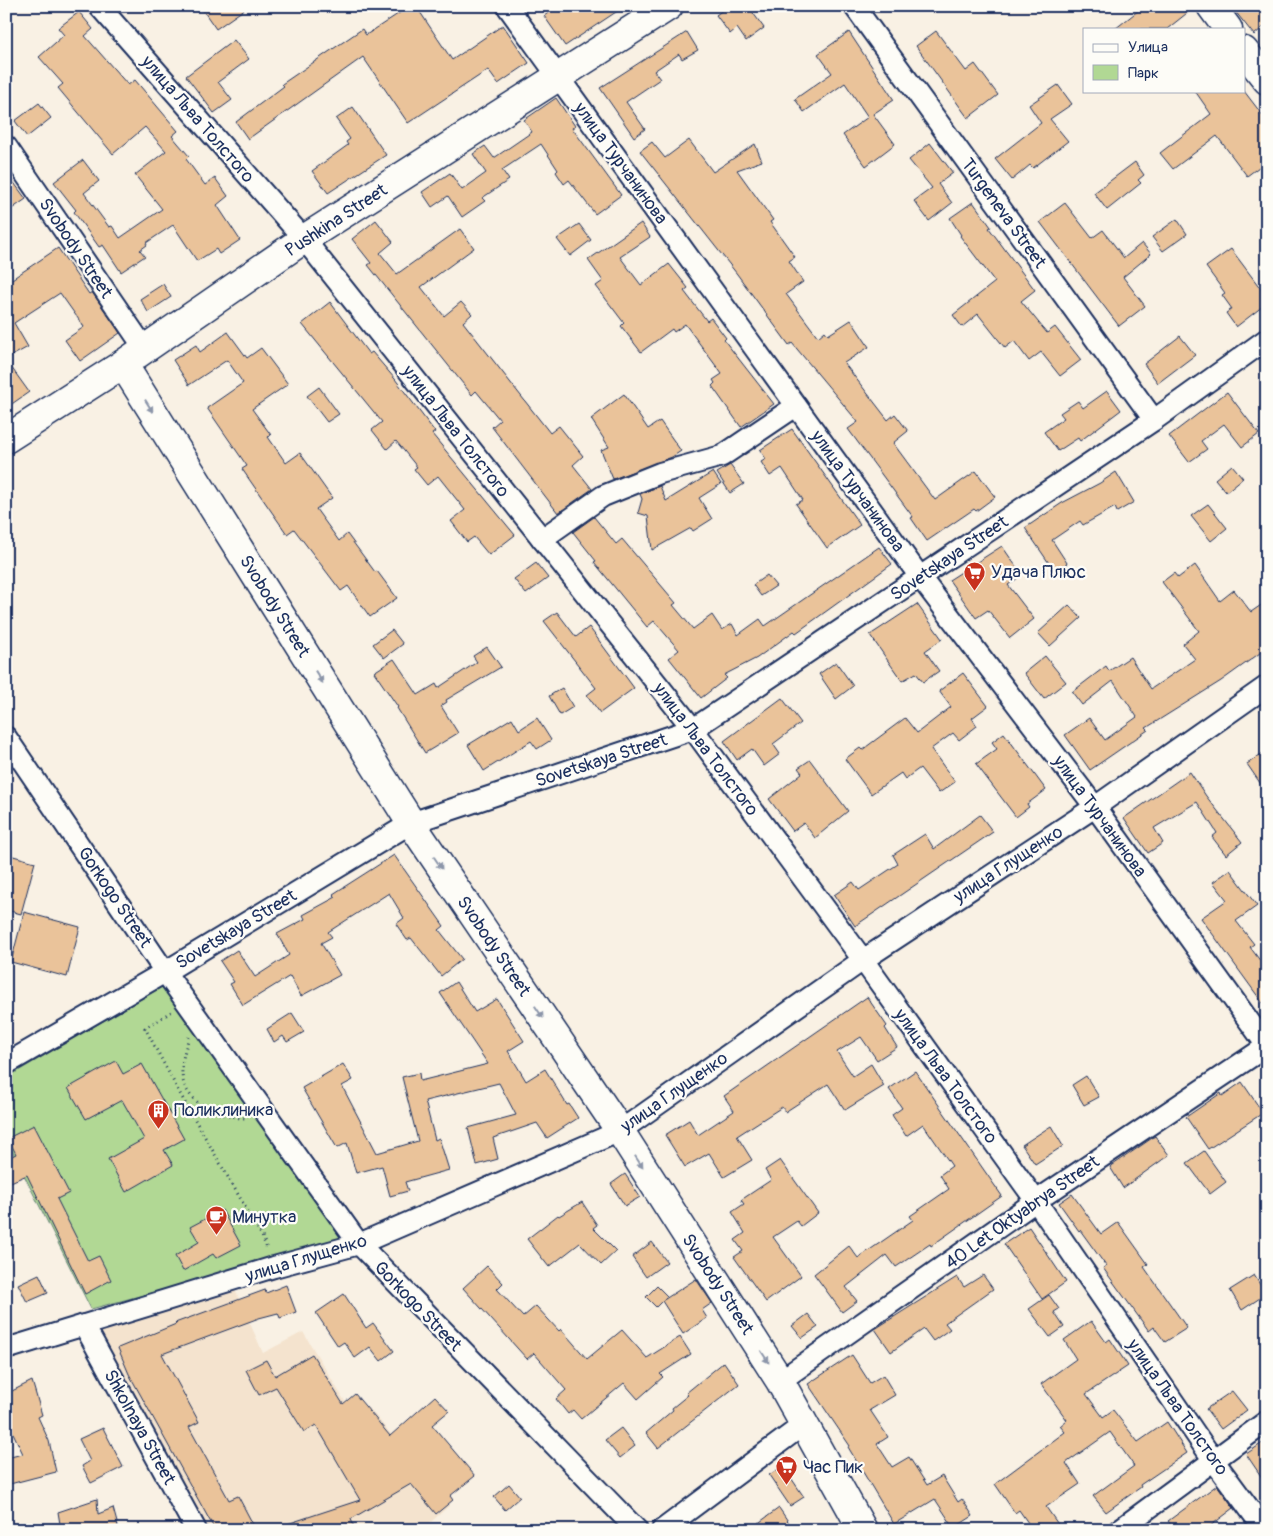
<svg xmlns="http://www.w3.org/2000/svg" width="1273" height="1536" font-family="Pangolin,sans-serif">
<rect width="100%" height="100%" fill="#f9f1e4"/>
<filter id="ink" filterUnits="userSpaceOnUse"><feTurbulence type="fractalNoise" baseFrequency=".02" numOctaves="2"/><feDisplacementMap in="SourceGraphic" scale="10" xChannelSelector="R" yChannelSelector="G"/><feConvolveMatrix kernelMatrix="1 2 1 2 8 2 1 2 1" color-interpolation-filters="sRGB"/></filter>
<g filter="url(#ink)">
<polygon fill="#f4e3ce" points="234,1287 263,1353 303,1332 355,1418 369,1408 450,1505 423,1529 203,1530 96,1331"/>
<polygon fill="#b1d894" stroke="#668479" points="165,985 347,1240 91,1309 6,1139 6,1078"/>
<g fill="#eac39a" stroke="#1b2f5e">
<polygon points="200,6 249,6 216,29"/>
<polygon points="410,6 416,6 452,60 503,25 529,63 498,84 488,70 408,123 363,57 248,139 236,122 284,86 282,84 362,29 366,35"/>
<polygon points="558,6 625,6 565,46 544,16"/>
<polygon points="728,6 748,6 764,28 746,41 737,28 730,34 716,15"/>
<polygon points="1144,6 1196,6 1167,29 1115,29"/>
<polygon points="1231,6 1263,6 1267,11 1267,24 1254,35"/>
<polygon points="79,12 93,29 85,36 128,85 135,80 178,131 172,136 189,156 186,159 205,185 215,178 228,196 217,205 240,240 219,254 216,249 197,261 173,225 146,243 147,245 140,250 145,256 121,272 103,245 99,247 74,212 76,210 54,182 83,160 99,181 84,193 109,227 112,226 120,238 162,209 135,175 166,151 145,127 113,154 58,88 63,84 39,57 64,35 58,28"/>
<polygon points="936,31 966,71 975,64 998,95 968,118 916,46"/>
<polygon points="687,32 698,50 682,59 679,54 654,71 660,79 626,102 645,129 634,137 600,88"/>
<polygon points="849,32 894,100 873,114 895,144 866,166 843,135 868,117 845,83 804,112 795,99 832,73 818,54"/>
<polygon points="234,40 249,59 218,82 232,100 214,113 186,76"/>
<polygon points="1058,85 1072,104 1050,119 1068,141 1033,168 1030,165 1012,180 995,159 1041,123 1029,105"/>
<polygon points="1195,91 1244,91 1267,121 1267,161 1247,176 1217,136 1173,169 1160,153 1211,114"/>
<polygon points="556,98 575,126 572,128 621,195 595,214 569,180 564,184 556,172 558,170 541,144 502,170 509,180 482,198 485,201 462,217 448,196 432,207 422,192 450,173 462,190 486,173 473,154 485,146 494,158 532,132 524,120"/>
<polygon points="39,103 51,118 27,137 15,121"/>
<polygon points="353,107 386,155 328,193 312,171 348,145 346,142 350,139 336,119"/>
<polygon points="689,140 713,172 755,144 762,161 737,170 773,220 770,222 795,257 789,261 803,282 786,294 818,337 825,331 828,335 851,320 869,347 844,363 888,420 895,414 908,431 893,443 935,500 976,471 995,497 976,511 974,509 927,541 911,518 913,517 848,429 858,422 792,343 789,345 737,274 640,151 652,142 665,158"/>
<polygon points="930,143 953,173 938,184 952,203 929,221 914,201 932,188 909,160"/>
<polygon points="1135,162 1144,175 1138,180 1141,183 1107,210 1094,193"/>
<polygon points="6,172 26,199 6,213"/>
<polygon points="973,202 991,227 989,228 1035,290 1021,301 1047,333 1055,327 1081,360 1060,376 1041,352 1029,361 1014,341 1005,348 978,314 962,327 953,315 995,282 960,236 961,235 950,218"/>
<polygon points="1065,203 1092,238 1103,230 1124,258 1142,243 1151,254 1123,277 1145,306 1119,326 1040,222"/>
<polygon points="1177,219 1187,234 1163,251 1152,237"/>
<polygon points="376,220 393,242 380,253 397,274 460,229 474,248 421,287 444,316 461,302 472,314 463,322 550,433 559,426 583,456 573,465 592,489 558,513 492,427 500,420 476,391 472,395 368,265 371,263 352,239"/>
<polygon points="641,223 650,237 620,257 641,285 669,264 688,288 684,291 707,321 711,318 726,338 724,340 774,404 741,427 712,386 715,383 713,380 722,374 685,324 674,332 672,329 641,352 621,326 624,323 596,286 603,281 588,260"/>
<polygon points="579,224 591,240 570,256 557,239"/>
<polygon points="58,248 89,294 92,292 120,333 80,361 65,340 84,327 60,293 14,323 28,347 6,359 6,283"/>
<polygon points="1231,249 1267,297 1267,303 1236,327 1226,313 1232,309 1222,295 1225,293 1206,267"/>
<polygon points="163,284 171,297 148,312 140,299"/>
<polygon points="330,302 369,354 372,352 395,379 435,432 432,434 515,535 489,555 474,537 467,542 451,521 465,510 438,476 427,485 414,469 417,467 396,441 387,449 372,430 382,422 302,324"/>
<polygon points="228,332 247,358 261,348 288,384 252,409 271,435 268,437 286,463 300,453 332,498 316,509 339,541 347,534 375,572 377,571 397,598 370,617 348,586 341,591 294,529 287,534 242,469 247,466 207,408 243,383 227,360 189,385 173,360 196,345 200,352"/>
<polygon points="1180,336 1195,355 1158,383 1144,364"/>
<polygon points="6,360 29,392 6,408"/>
<polygon points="319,387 339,414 327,422 307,396"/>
<polygon points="1107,391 1121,410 1080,441 1078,438 1058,451 1044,432 1064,418 1060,413 1078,401 1083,408"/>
<polygon points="1227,392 1259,434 1242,447 1224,424 1201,441 1207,449 1189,462 1169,436"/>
<polygon points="624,394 648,429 660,421 681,451 672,457 613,479 601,450 609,447 591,419"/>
<polygon points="792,429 860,525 827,548 796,504 803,500 782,468 770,476 761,462 766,459 760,450"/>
<polygon points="730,465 744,484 730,493 717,473"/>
<polygon points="1232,465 1243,478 1226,492 1215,479"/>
<polygon points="713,472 721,484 699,498 712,519 693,531 691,528 652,550 648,516 638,513 642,499 640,494 660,486 666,501"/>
<polygon points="1116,472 1134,502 1117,512 1115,507 1083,525 1080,521 1052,540 1067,563 1055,572 1025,528 1062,503 1100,483"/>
<polygon points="1208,504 1227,528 1211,541 1191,516"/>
<polygon points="594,517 616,544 622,539 676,603 673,605 693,629 712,615 722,630 732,624 738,635 760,619 765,626 879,547 892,564 796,633 794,631 757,658 724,675 727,678 701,698 669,658 679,650 654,621 647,627 594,562 596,561 573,532"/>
<polygon points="1002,546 1022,575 1008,585 1034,619 1010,638 988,610 976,618 949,580"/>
<polygon points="536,563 548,578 526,594 514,579"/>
<polygon points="1195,565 1220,601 1234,590 1251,612 1267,601 1267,648 1221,681 1146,728 1148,730 1090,770 1065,735 1089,718 1105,740 1137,717 1113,681 1082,705 1072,692 1106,666 1109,671 1130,657 1151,689 1195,659 1183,644 1199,631 1162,582 1174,573 1178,578"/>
<polygon points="767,575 776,586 761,596 753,585"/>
<polygon points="917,604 942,639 925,651 939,671 923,682 916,673 902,681 870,635"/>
<polygon points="1069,605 1081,618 1050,646 1038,633"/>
<polygon points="557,612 576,637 589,627 634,688 600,713 587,695 596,688 544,621"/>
<polygon points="392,630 403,644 384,658 373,644"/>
<polygon points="487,647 501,667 446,700 447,702 441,706 458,733 425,753 397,708 398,707 374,672 394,659 418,695 436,684 438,688 477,662 473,656"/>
<polygon points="1045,656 1066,682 1044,699 1024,673"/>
<polygon points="836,662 853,686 836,699 819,674"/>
<polygon points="963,673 988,706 972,718 977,726 959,740 953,733 931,749 955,782 939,793 920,768 905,779 901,773 871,794 845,759 860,748 862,750 905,718 917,733 951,707 939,691"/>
<polygon points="562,688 573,707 560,715 549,696"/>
<polygon points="782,698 801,723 773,744 780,754 764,766 752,749 737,760 724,741"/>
<polygon points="512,718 519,730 537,718 551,740 537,749 531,741 484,771 468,745"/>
<polygon points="1004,733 1046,790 1027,804 1029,807 1016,817 976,764 997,749 992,742"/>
<polygon points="1267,750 1267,793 1247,764"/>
<polygon points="810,760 848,811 815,838 804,823 793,831 769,799 802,773 798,768"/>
<polygon points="1190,772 1206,796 1242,842 1226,855 1212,837 1217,833 1197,802 1154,828 1163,843 1148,853 1124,818"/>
<polygon points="980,815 993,832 855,926 834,895 853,882 859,890 898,864 893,855 925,834 934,849"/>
<polygon points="6,854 35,862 21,914 6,910"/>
<polygon points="394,855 444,926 439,930 462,959 441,976 411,938 407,940 396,924 404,918 389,893 328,932 332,937 321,943 340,975 301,996 290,976 243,1005 230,984 234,982 220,961 237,950 255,977 289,955 277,934 305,919 303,915 336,897 333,894"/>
<polygon points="1230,870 1257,906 1236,921 1254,944 1250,947 1267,970 1267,1009 1201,918 1227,900 1213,882"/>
<polygon points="24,912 80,927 67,977 11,962"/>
<polygon points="456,982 475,1012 497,999 524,1041 508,1051 526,1081 545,1069 567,1105 569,1104 578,1118 547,1138 537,1123 493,1138 498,1159 477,1165 468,1128 516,1115 499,1083 425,1101 435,1140 439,1138 449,1170 405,1182 408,1191 390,1196 382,1166 356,1173 347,1143 337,1148 302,1088 343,1064 353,1080 342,1086 377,1153 418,1141 402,1077 419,1073 420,1081 488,1064 440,993"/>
<polygon points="867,997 887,1026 885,1028 897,1047 877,1060 861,1037 837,1052 853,1076 871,1064 884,1086 845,1110 828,1084 785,1112 782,1107 737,1136 752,1160 724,1177 709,1153 685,1167 665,1135 689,1120 698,1135 734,1111 724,1096"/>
<polygon points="292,1013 304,1032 287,1042 283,1036 274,1042 267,1029"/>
<polygon points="116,1061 123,1074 142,1064 184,1139 164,1150 173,1165 126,1192 108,1159 144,1139 122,1100 86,1119 68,1088"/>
<polygon points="915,1071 1002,1196 931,1246 930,1244 896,1267 887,1255 846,1287 857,1301 842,1312 814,1274 849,1246 858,1258 913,1220 910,1216 949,1189 940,1175 952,1166 923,1124 906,1136 892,1115 902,1108 889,1089"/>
<polygon points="1086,1076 1099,1097 1084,1105 1072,1085"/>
<polygon points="1242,1082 1263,1113 1208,1149 1186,1117 1221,1093 1222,1096"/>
<polygon points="34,1125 69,1193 57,1199 88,1261 99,1256 111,1280 85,1294 27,1175 6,1184 6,1159 16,1154 8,1138"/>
<polygon points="1051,1126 1063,1146 1035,1164 1022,1145"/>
<polygon points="1155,1136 1169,1155 1123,1188 1110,1167"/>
<polygon points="1204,1151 1226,1182 1210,1194 1187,1163"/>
<polygon points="780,1160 818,1213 801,1226 797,1221 773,1237 801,1276 766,1302 734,1257 743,1251 735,1240 745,1233 732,1212 744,1204 741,1200 771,1180 765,1170"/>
<polygon points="625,1174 640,1197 625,1206 611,1184"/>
<polygon points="1072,1194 1101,1234 1118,1222 1148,1264 1144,1267 1187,1328 1165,1342 1154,1327 1149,1331 1103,1268 1106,1266 1080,1230 1079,1231 1059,1203"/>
<polygon points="582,1202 597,1225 593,1228 616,1251 601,1265 580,1243 549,1267 527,1239 558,1215 559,1216"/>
<polygon points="222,1210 241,1245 216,1258 213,1254 183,1271 175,1256 199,1242 190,1227"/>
<polygon points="1029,1227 1066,1282 1042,1299 1004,1244"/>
<polygon points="652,1242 667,1262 646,1277 632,1257"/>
<polygon points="487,1266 503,1283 497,1289 523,1317 536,1306 559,1331 561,1329 587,1359 622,1330 647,1358 680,1337 691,1354 660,1374 663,1377 638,1399 624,1383 581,1419 573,1410 568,1414 556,1399 566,1390 534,1353 527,1359 463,1288"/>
<polygon points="39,1274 48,1293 27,1302 18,1284"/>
<polygon points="983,1275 993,1289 945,1323 950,1329 933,1341 924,1329 891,1352 875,1329 957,1277 964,1287"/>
<polygon points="1254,1275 1266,1294 1242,1310 1230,1290"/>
<polygon points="696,1279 712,1303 702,1310 707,1318 683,1334 662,1301 656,1307 646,1297 657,1286 667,1296 662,1301"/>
<polygon points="286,1285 296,1312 280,1318 278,1313 259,1318 162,1354 199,1422 189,1427 229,1500 238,1496 256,1530 215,1530 129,1374 118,1348 176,1324 175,1323 265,1290 266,1293"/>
<polygon points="344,1294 366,1328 373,1323 394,1351 381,1361 370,1347 355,1358 344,1342 338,1346 316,1313"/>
<polygon points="1049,1295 1059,1309 1054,1312 1064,1327 1050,1337 1029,1309"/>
<polygon points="808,1314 818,1327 802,1338 792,1326"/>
<polygon points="1091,1321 1106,1342 1110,1339 1128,1366 1086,1394 1103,1417 1113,1410 1138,1442 1167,1422 1187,1453 1140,1485 1141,1487 1106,1512 1093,1496 1134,1466 1110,1432 1066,1463 1080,1484 1046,1507 1062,1530 1033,1530 1019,1510 1015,1513 995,1484 1065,1432 1060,1426 1067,1420 1041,1384 1076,1359 1064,1340"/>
<polygon points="312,1354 343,1404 355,1394 390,1436 435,1396 449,1411 432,1425 475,1476 450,1496 453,1500 436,1514 411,1484 351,1519 355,1530 279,1530 278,1527 360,1500 316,1425 304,1432 276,1387 259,1395 246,1370 266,1360 275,1376"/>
<polygon points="852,1355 870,1383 883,1375 895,1395 870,1410 888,1437 877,1444 892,1467 909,1457 927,1485 942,1476 958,1502 962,1499 973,1516 954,1528 935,1499 894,1524 848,1447 850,1446 808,1384"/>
<polygon points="724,1362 739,1384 658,1448 646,1433 673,1410 672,1408 688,1395 686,1393"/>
<polygon points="32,1381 42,1415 38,1417 49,1441 56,1472 6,1485 6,1458 23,1454 6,1418 6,1394"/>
<polygon points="1232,1391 1247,1410 1221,1429 1206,1409"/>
<polygon points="103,1428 123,1467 91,1483 82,1466 90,1461 79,1439"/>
<polygon points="621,1428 635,1446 620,1458 605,1440"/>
<polygon points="1267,1440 1267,1485 1246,1454"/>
<polygon points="783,1466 804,1497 790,1506 769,1475"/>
<polygon points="509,1484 520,1497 505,1510 494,1497"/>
<polygon points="1217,1485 1234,1508 1205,1530 1175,1530 1168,1521"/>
<polygon points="97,1499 98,1514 113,1508 119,1530 61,1530 58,1512"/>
<polygon points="779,1508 794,1530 749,1530"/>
</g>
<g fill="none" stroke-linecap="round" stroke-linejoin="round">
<defs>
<g id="street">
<polyline points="99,6 304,239 693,729 863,960 1036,1201 1214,1461 1265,1530"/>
<polyline points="507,6 920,577 1095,807 1267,1046 1036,1201 780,1381"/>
<polyline points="854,6 1154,420"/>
<polyline points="6,146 145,349"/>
<polyline points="542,539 603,496 660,473 722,456 796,406"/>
<polyline points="6,737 165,972 359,1244 637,1530"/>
<polyline points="6,1064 165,972 411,823 693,729 1154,420 1267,339"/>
<polyline points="84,1325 196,1530"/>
<polyline points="6,1349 274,1267 359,1244 620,1131 863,960 1095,807 1267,686"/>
<polyline points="662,1530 803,1425"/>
<polyline points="1119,1530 1267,1421"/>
</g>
<g id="secondary">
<polyline points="1211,6 1228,29"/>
<polyline points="1244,51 1267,80"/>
<polyline points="123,364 411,823 620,1131 780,1381 863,1530"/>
<polyline points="6,439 123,364 304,239 669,6"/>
</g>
</defs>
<use href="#street" stroke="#1b2f5e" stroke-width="24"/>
<use href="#secondary" stroke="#1b2f5e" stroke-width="31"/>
<g stroke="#1b2f5e" stroke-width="3" stroke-dasharray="1 4" stroke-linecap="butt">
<polyline points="171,1012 145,1028 179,1092 262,1236 267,1249"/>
<path d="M189,1037C186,1047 182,1058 182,1069C180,1102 219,1119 247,1118"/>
</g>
<use href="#street" stroke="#fdfcf7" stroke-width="20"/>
<use href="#secondary" stroke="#fdfcf7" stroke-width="28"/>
</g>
<defs><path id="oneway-solid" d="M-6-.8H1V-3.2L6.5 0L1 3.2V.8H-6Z" transform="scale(1.25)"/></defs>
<g fill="#8c96aa">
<use href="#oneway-solid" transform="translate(149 406) rotate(58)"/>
<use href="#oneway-solid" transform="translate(319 677) rotate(58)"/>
<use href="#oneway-solid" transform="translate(438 863) rotate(56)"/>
<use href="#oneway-solid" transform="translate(539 1012) rotate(56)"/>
<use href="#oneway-solid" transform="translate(639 1162) rotate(57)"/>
<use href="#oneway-solid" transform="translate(765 1357) rotate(57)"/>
</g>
</g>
<defs>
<symbol id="supermarket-pin" viewBox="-11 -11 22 30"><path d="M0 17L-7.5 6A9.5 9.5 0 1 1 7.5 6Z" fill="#c8321e" stroke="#fdfcf7"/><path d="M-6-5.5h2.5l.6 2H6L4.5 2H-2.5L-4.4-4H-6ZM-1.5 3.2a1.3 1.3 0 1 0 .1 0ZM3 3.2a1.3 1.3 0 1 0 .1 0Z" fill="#fff"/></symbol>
<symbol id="building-pin" viewBox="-11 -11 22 30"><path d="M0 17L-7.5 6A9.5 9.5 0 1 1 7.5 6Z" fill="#c8321e" stroke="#fdfcf7"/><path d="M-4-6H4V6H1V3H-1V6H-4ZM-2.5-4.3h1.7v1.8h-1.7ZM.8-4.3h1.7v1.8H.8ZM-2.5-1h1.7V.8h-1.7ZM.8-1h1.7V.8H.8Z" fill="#fff"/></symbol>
<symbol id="cafe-pin" viewBox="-11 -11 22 30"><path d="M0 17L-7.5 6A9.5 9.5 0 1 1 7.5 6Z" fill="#c8321e" stroke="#fdfcf7"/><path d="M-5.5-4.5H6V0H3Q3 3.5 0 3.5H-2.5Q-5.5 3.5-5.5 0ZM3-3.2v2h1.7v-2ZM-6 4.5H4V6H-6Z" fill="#fff"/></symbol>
</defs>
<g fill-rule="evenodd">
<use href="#supermarket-pin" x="962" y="560" width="25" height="34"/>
<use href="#building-pin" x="146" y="1098" width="25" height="34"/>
<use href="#cafe-pin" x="204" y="1204" width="25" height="34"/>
<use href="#supermarket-pin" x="774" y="1454" width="25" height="34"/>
</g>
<g text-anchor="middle" stroke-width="4.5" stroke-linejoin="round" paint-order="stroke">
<g font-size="18" fill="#1b2f5e" stroke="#fdfcf7">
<text transform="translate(198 119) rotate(49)" y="6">улица Льва Толстого</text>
<text transform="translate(621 163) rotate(54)" y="6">улица Турчанинова</text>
<text transform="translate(1004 213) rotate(54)" y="6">Turgeneva Street</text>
<text transform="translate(336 220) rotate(-33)" y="6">Pushkina Street</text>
<text transform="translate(76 248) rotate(56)" y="6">Svobody Street</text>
<text transform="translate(456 431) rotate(52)" y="6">улица Льва Толстого</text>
<text transform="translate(858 491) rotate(54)" y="6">улица Турчанинова</text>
<text transform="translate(949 558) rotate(-34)" y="6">Sovetskaya Street</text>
<text transform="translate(275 606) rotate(58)" y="6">Svobody Street</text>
<text transform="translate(706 749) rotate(53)" y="6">улица Льва Толстого</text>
<text transform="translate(601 760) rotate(-18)" y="6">Sovetskaya Street</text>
<text transform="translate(1100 816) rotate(54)" y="6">улица Турчанинова</text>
<text transform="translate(1008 864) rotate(-33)" y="6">улица Глущенко</text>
<text transform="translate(115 897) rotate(56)" y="6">Gorkogo Street</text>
<text transform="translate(236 929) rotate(-31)" y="6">Sovetskaya Street</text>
<text transform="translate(494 946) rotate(56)" y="6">Svobody Street</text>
<text transform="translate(946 1076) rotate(54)" y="6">улица Льва Толстого</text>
<text transform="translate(674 1092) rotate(-35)" y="6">улица Глущенко</text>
<text transform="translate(1022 1212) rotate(-35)" y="6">40 Let Oktyabrya Street</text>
<text transform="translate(306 1258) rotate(-17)" y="6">улица Глущенко</text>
<text transform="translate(718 1284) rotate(57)" y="6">Svobody Street</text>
<text transform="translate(418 1306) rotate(46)" y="6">Gorkogo Street</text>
<text transform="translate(1178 1407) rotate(55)" y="6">улица Льва Толстого</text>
<text transform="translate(140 1427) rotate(61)" y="6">Shkolnaya Street</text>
</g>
<g font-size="18" fill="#1b2f5e" stroke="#fdfcf7" text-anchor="start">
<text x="991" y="578">Удача Плюс</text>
<text x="174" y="1116">Поликлиника</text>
<text x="232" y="1223">Минутка</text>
<text x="803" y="1473">Час Пик</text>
</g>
</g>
<rect width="1273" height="1536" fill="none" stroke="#fdfcf7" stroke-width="25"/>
<rect x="12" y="12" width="1248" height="1511" fill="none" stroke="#1b2f5e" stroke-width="2" filter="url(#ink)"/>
<rect x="1083" y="28" width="162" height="65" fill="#fdfcf7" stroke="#a3aaba"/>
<rect x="1093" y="44" width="25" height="8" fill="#fdfcf7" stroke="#a3aaba"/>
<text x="1128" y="52" font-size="15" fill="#1b2f5e">Улица</text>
<rect x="1093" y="65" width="25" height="15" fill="#b1d894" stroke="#a3aaba"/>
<text x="1128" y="78" font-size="15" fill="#1b2f5e">Парк</text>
</svg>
